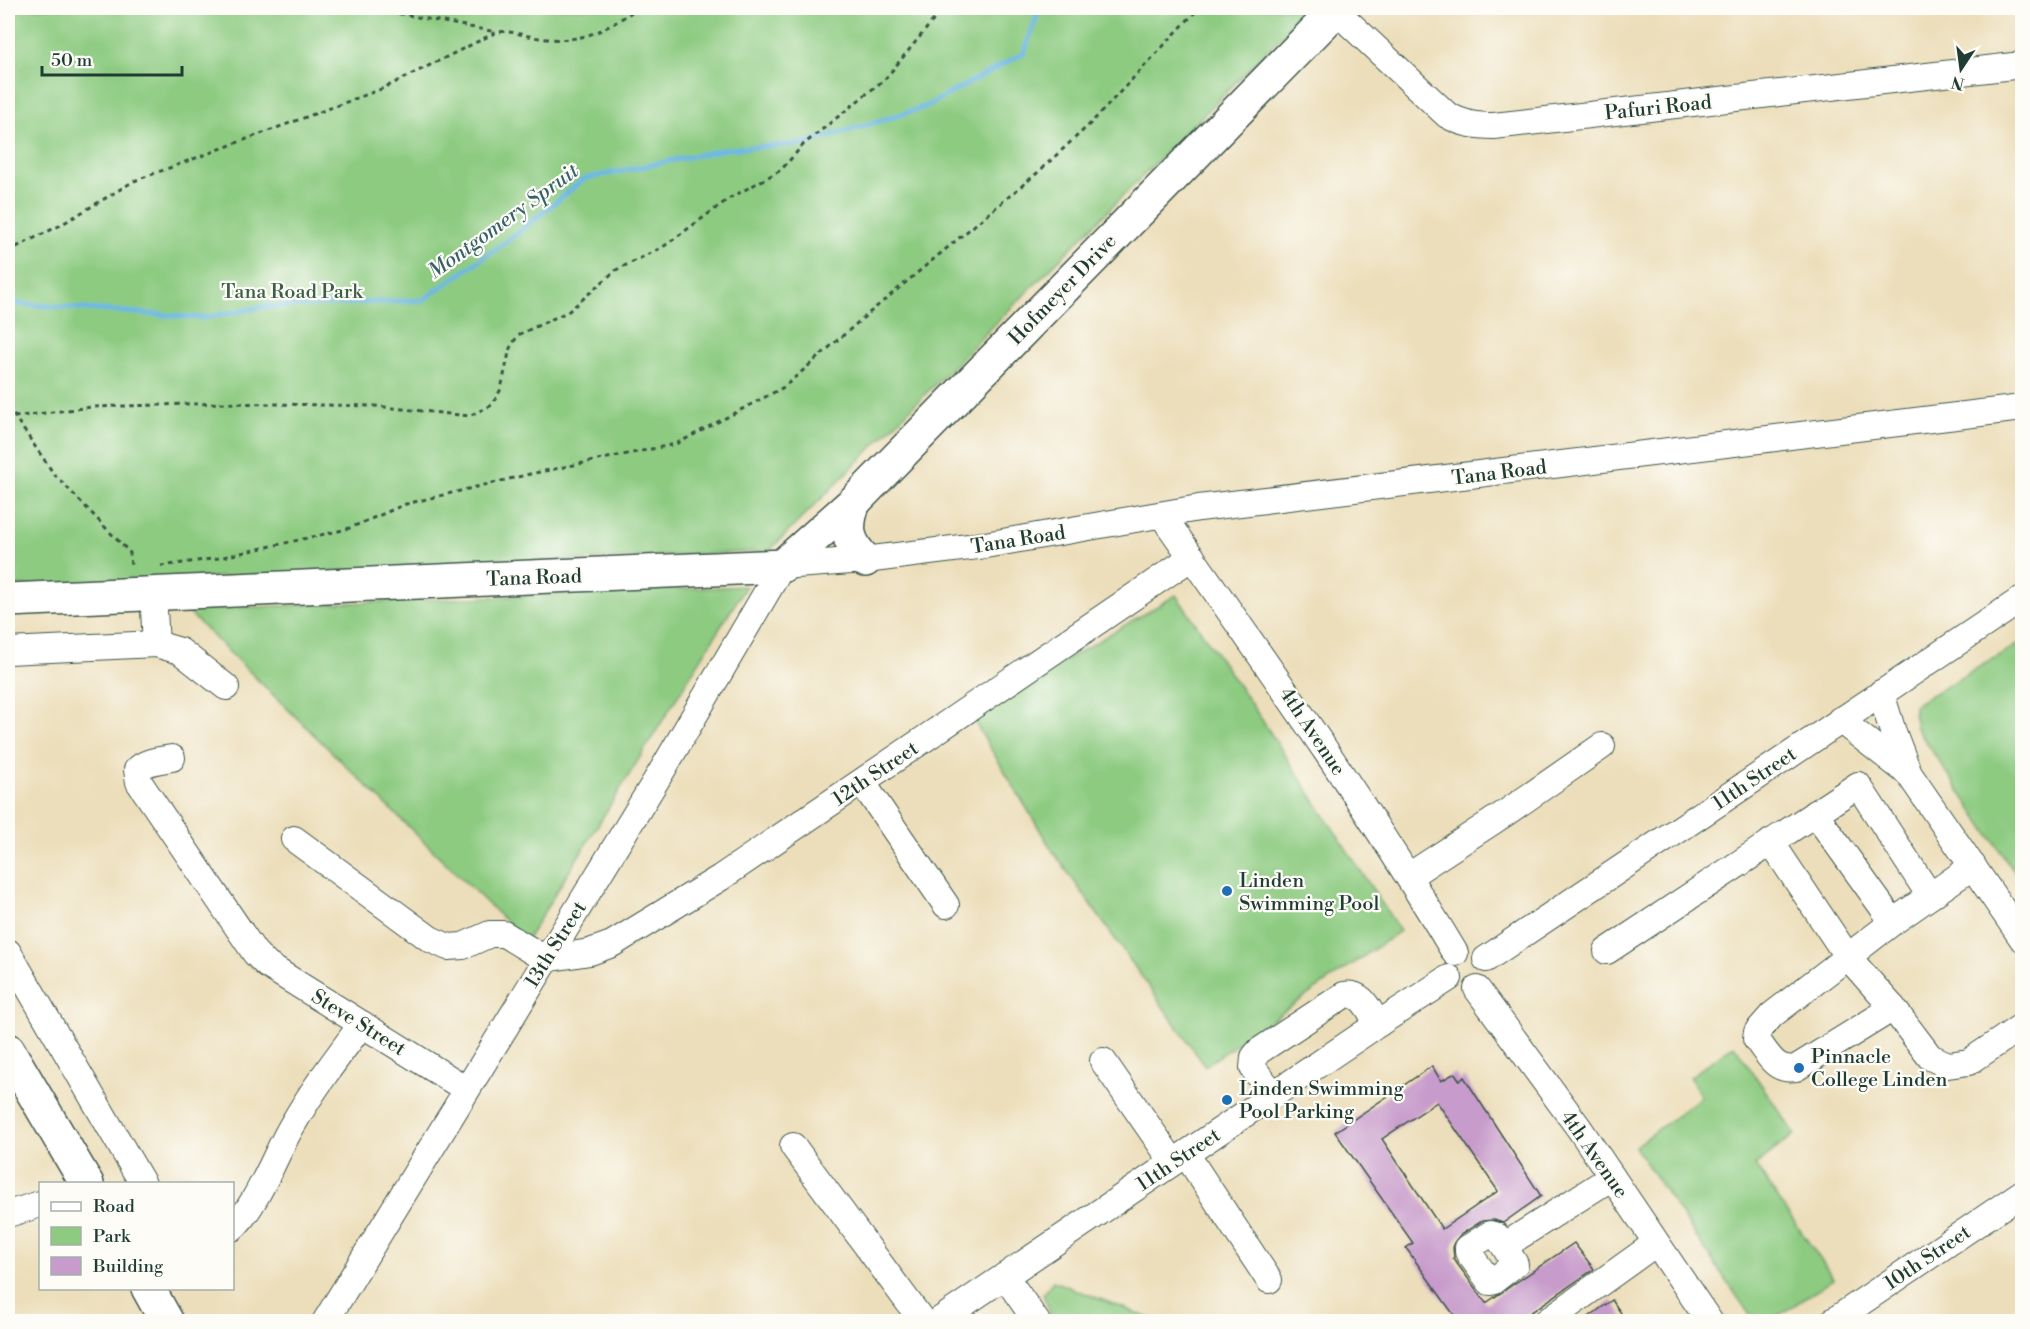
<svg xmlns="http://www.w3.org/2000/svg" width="2030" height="1329" font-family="'Libre Bodoni',serif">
<rect width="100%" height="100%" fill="#fdfcf7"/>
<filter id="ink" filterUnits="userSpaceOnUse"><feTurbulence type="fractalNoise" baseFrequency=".0167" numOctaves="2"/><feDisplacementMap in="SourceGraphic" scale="12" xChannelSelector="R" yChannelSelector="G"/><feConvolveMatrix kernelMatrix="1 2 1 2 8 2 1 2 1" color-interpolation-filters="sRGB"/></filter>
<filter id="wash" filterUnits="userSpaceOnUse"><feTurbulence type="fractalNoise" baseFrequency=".008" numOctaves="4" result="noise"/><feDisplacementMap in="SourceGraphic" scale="24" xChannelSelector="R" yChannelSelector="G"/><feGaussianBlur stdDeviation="1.35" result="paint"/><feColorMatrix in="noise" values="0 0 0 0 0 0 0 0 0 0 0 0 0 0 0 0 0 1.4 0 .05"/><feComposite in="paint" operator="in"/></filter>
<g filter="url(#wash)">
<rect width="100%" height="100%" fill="#ecdeba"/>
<g fill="#8dcb81" stroke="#56845a" stroke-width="1.5">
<polygon points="8,8 1310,8 769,551 8,587"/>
<polygon points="746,586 526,941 186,610"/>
<polygon points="1176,595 1260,717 1400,931 1205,1066 1052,850 971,716"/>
<polygon points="2022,642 2022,883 1915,726 1914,705"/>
<polygon points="1734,1045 1795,1134 1755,1165 1834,1279 1770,1321 1754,1321 1635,1147 1701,1097 1690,1077"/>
<polygon points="1053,1281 1157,1321 1053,1321 1043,1294"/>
</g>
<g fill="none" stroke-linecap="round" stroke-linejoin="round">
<polyline stroke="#6db8e6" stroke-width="5" points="8,303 203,318 262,307 423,300 510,239 584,179 726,149 804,144 925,107 1024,53 1040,8"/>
</g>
<g id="blocks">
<g fill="#c79bcb" fill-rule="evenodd">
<path d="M1432,1066L1441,1081L1455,1073L1460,1081L1464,1077L1541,1196L1503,1223L1494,1220L1482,1221L1460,1235L1455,1241L1453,1248L1454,1257L1453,1258L1486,1303L1574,1243L1594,1269L1517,1322H1459L1406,1248L1413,1243L1335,1132ZM1437,1102L1498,1191L1442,1229L1382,1139Z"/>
<polygon points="1612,1300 1627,1322 1582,1322"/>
</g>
</g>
</g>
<g filter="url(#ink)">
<use href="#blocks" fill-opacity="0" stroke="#3e5548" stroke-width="1.5"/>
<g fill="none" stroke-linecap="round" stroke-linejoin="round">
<defs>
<g id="minor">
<path d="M1335,10L1447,115C1463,124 1476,126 1494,126L2022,65"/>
<path d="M1162,515C1263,659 1365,802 1455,953"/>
<polyline points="153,593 156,644"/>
<polyline points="8,651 156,644 180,651 226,687"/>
<polyline points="1881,693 1893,732 1909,774 2022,938"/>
<polyline points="1840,720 1909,774"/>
<path d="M172,758C160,760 145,761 137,770L139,782L255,953L267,965L466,1089"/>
<polyline points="862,782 946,905"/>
<polyline points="1815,813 1893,922"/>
<polyline points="294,839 430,939 448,947 463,946 490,934 504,934 545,959 590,952 612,944 720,878 1192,557"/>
<polyline points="1771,842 1847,956 1893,1008 1930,1057 1948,1065 1969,1062 2022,1026"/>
<polyline points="1409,876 1507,812 1602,746"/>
<polyline points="1607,951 1858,785 1930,896"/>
<polyline points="8,952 143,1184"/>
<polyline points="1486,959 2022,599"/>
<polyline points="1477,989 1579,1128 1710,1322"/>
<path d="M1893,1008L1796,1068C1775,1072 1768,1054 1756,1039L1757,1032L1772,1015L1893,922L1973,866"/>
<polyline points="1103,1061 1173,1162"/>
<path d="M1274,1095L1253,1068L1254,1057L1259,1051L1344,995C1363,991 1369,1011 1378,1024"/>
<polyline points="793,1146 923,1322"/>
<polyline points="1186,1154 1269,1280"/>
<polyline points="8,1214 40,1204"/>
<path d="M232,1228C256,1208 276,1152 293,1124C313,1089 338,1056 362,1024"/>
<polyline points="1504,1246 1497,1236 1490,1234 1468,1248 1468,1252 1490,1282 1492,1282 1515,1264 1504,1246 1612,1177"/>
<polyline points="1005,1276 1037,1322"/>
<polyline points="325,1322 663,769 782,566 865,560 985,545 1199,508 2022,408"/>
<polyline points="937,1322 1378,1024 1449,978"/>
<polyline points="1546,1322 1656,1243"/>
<polyline points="1832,1322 2022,1193"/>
</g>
<g id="major">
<path d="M854,502C845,527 846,541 865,560"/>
<polyline points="8,600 782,566 854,502 1338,8"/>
<polyline points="8,1050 87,1184"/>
<polyline points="148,1288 167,1322"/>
</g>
</defs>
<use href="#minor" stroke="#3e5548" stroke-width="28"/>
<use href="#major" stroke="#3e5548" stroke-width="36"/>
<g stroke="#3e5548" stroke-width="3" stroke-dasharray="4.5 4.5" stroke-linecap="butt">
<polyline points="345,8 391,12 496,32"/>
<path d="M8,251L59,226L134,181L384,88L497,32C512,30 524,36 539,38C583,44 603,31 638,8"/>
<polyline points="8,407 54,474 130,553 131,568"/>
<polyline points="14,417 91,407 225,403 375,406 469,416 492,405 501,389 510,348 518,335 569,311 616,270 663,247 730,198 781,170 804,144 885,79 936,17 947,8"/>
<polyline points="161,566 219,558 347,529 406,504 530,474 676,444 784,387 863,318 1036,174 1090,124 1199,8"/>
</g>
<use href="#minor" stroke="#fff" stroke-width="26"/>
<use href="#major" stroke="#fff" stroke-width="33"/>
</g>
</g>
<g fill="#1f6fb2" stroke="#fdfcf7" stroke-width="2">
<circle cx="1227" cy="891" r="6"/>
<circle cx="1799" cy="1068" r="6"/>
<circle cx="1227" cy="1100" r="6"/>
</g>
<g text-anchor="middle" stroke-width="4.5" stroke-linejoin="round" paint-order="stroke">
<g font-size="20" fill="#1f3d34" stroke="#fdfcf7">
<text transform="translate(1658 107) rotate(-6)" y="7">Pafuri Road</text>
<text transform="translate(1062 289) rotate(-46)" y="7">Hofmeyer Drive</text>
<text transform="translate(1499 472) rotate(-7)" y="7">Tana Road</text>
<text transform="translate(1018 539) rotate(-9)" y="7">Tana Road</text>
<text transform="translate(534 577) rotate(-2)" y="7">Tana Road</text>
<text transform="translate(1313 731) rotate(56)" y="7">4th Avenue</text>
<text transform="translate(875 773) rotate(-34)" y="7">12th Street</text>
<text transform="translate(1754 778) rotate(-34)" y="7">11th Street</text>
<text transform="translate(555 944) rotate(-58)" y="7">13th Street</text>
<text transform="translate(359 1022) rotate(32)" y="7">Steve Street</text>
<text transform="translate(1595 1154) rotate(55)" y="7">4th Avenue</text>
<text transform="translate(1178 1159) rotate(-34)" y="7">11th Street</text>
<text transform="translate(1927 1257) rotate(-34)" y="7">10th Street</text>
</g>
<g font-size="20" fill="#3a6047" stroke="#fdfcf7">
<text x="292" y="298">Tana Road Park</text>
</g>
<g font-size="20" fill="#1f3d34" stroke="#fdfcf7" text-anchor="start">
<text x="1239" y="887">Linden<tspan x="1239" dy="23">Swimming Pool</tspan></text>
<text x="1811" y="1063">Pinnacle<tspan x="1811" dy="23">College Linden</tspan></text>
<text x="1239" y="1095">Linden Swimming<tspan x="1239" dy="23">Pool Parking</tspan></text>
</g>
<g font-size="21" font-style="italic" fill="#366269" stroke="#fdfcf7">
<text transform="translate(503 221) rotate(-36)" y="7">Montgomery Spruit</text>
</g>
</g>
<rect width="2030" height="1329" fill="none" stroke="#fdfcf7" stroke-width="30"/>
<rect x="39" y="1182" width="195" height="108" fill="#fdfcf7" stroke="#a4b0a9" stroke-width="1.5"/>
<rect x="51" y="1202" width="30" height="9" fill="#ffffff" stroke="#a4b0a9" stroke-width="1.5"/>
<text x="93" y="1212" font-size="18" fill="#1f3d34">Road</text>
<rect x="51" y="1227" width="30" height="18" fill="#8dcb81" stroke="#a4b0a9" stroke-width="1.5"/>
<text x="93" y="1242" font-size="18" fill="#1f3d34">Park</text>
<rect x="51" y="1257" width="30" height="18" fill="#c79bcb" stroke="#a4b0a9" stroke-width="1.5"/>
<text x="93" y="1272" font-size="18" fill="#1f3d34">Building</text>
<g transform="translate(1961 69) rotate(193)" stroke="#fdfcf7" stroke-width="4.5" paint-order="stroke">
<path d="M0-4.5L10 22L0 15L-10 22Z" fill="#1f3d34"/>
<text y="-9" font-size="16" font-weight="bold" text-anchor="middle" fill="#1f3d34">N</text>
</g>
<path d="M42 66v9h140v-9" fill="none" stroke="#1f3d34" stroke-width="3"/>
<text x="51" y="66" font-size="18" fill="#1f3d34" stroke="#fdfcf7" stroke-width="4.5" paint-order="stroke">50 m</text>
</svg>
